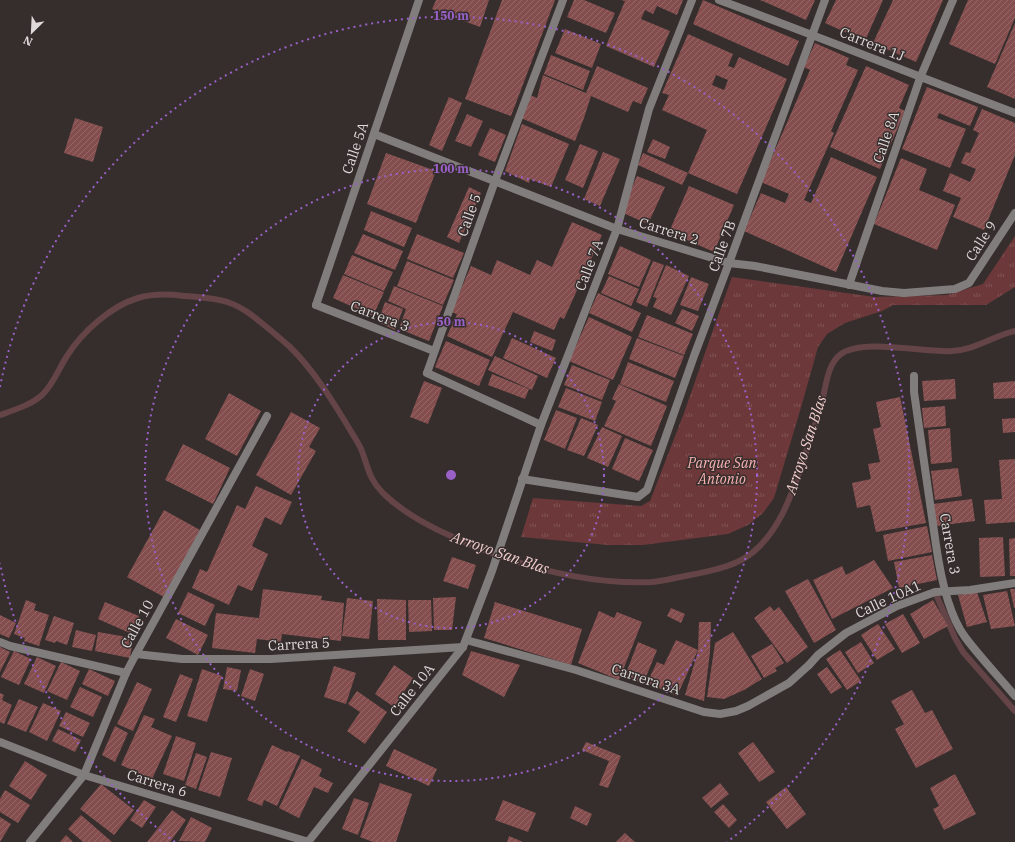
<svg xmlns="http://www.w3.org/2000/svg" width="1015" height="842" font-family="'IBM Plex Serif',serif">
<defs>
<pattern id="park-tufts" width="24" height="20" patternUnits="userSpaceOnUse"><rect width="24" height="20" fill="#6c3839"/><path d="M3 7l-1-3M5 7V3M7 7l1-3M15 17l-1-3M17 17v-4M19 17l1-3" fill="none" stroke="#815455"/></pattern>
<pattern id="building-hatch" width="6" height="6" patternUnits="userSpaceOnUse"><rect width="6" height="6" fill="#844e4e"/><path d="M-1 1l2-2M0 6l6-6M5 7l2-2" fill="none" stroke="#956767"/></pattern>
</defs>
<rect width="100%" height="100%" fill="#362e2d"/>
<polygon fill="url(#park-tufts)" points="1015,236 1015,287 986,305 893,305 882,311 845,323 827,334 818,347 802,404 774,498 763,513 748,525 728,534 643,545 608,545 521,537 533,498 641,506 650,501 684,413 713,330 732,277 875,297 947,295 983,284"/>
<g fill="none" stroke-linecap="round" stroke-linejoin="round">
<g stroke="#654447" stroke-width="6">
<path d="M0,415C14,410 31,405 42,395C53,385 59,368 67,356C82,332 111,306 138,298C152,294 169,294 184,296C199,297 216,298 230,303C244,308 257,319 269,329C275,334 282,340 289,346C317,373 338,410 358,443C365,454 366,469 373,480C376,486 381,491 385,495C405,514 428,526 453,537C515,565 583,585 652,582C663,581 674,578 685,576C706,572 730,568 748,556C779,534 792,494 804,459C810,440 816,422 822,402C826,387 827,364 841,354C864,338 924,353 952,351C975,350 993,336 1015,331"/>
<polyline points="935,592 955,638 963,652 1015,711"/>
</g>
</g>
<g fill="url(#building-hatch)" fill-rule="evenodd">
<polygon points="436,0 489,0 480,27 432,9"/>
<polygon points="502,0 555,0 511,116 465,99"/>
<polygon points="574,0 584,0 615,13 606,33 567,17"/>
<polygon points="621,0 683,0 677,15 657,6 653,14 645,10 641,19 670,31 654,67 606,46 625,1"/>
<polygon points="703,0 799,41 788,66 693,24"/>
<polygon points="760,0 815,0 806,20"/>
<polygon points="836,0 883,0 865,41 825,23"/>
<polygon points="893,0 943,0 916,62 873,43"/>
<polygon points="968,0 1015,0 1015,18 995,64 949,44"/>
<polygon points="1015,23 1015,99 987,87"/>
<polygon points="565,29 601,44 592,68 555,53"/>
<path d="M688,34L733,54L728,66L734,68L739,57L787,79L737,194L688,173L682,185L638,165L643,153L688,173L707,130L662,110L669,95L662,93ZM716,75L728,80L724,90L712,85Z"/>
<polygon points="815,43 849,58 846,65 858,70 831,131 834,133 804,200 811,203 831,157 877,177 836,272 744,231 761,193 785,203 789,194 761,182 810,70 804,67"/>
<polygon points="551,55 590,71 583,90 544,74"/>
<polygon points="597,66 648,88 641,104 633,101 628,112 591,96 584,118 575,141 521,118 530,95 537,98 543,75 586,93"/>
<polygon points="866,66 909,85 899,108 905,111 880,169 830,147"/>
<polygon points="927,87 978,107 970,126 939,113 937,118 966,129 950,168 902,149"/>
<polygon points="449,97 462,103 442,151 429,145"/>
<polygon points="982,109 1015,123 1015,155 984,230 953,217 961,198 943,191 950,173 970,182 976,169 961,163 966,152 970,153 979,133 973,130"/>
<polygon points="467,114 483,121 471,147 455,141"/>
<polygon points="75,118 103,127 93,162 64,153"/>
<polygon points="522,124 569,144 551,187 530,179 529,183 505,171"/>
<polygon points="490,128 506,135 495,162 478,155"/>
<polygon points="653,139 670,147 665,159 647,152"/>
<polygon points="580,144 598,151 583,188 565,180"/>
<polygon points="603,152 620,159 600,206 584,199"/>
<polygon points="386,153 436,171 416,223 367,204"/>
<polygon points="901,158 927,169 919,190 955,205 937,250 874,224"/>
<polygon points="637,176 665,187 648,224 621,212"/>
<polygon points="689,186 734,205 714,252 669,232"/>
<polygon points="469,187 481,193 459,243 447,237"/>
<polygon points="371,211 412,228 404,247 364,230"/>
<polygon points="572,222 602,235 564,319 560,317 554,330 513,312 492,357 447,336 457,314 451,312 471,266 491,275 497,260 530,275 537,260 552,267"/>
<polygon points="363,234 403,251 395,270 354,253"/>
<polygon points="417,234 464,253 453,278 407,259"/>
<polygon points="620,246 651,260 639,287 608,274"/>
<polygon points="352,255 393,272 384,291 344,274"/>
<polygon points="407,261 454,280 443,305 397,286"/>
<polygon points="653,261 664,265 647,307 636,302"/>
<polygon points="666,265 689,276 671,315 653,307 657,298 653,297"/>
<polygon points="343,275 384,292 373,316 333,298"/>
<polygon points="609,276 639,289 631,306 601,293"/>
<polygon points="691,277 709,284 698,311 680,305"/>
<polygon points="394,286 443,306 429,341 399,329 406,309 388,301"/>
<polygon points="598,293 641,313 632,332 589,313"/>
<polygon points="385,302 403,309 395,330 378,322"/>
<polygon points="682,309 699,316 692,331 675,323"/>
<polygon points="647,315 693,334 684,355 638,337"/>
<polygon points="589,317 632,337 613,380 569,361"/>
<polygon points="534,331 556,340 552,351 530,342"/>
<polygon points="512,338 556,358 547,378 503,358"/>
<polygon points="637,338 684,356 675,378 629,359"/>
<polygon points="446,341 490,360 479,386 435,367"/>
<polygon points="495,356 538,376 532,390 488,370"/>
<polygon points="628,362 674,381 666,402 620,384"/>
<polygon points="572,365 610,380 602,400 564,385"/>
<polygon points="492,374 529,389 525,399 488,385"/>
<polygon points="955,379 956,399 924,401 922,381"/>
<polygon points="424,381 442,388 428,424 410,417"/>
<polygon points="1015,381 1015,398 994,399 993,383"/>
<polygon points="619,384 667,406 651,446 604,426 616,401 612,399"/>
<polygon points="566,388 602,402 595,421 558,407"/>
<polygon points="229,393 261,411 237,456 205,439"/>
<polygon points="900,397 926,523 876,532 870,505 857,508 852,483 871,479 868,464 880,462 873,429 881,427 876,402"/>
<polygon points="945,406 946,426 924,428 922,408"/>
<polygon points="556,410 577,418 565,449 544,440"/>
<polygon points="291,412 320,428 309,447 316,451 291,495 256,475"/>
<polygon points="581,418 598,425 584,456 567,450"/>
<polygon points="1015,418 1015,432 1003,433 1002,419"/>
<polygon points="602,427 622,436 608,467 587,458"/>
<polygon points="950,428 952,462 931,464 928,430"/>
<polygon points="625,438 653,450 639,481 612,469"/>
<polygon points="183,444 230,468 213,504 165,480"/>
<polygon points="1015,459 1015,522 986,524 984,500 1002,499 999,460"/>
<polygon points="958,468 962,496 935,500 931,471"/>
<polygon points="256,486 292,502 281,525 265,517 252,546 268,554 252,591 238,585 229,605 192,588 200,569 207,572 237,505 245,509"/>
<polygon points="972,499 975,521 936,526 933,504"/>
<polygon points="164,510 200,530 164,597 127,577"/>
<polygon points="927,526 932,552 888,561 883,535"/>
<polygon points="1003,537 1005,576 980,577 979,538"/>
<polygon points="1015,538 1015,576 1010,576 1009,539"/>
<polygon points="932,555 937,580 899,588 894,562"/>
<polygon points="452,557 476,565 468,589 443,581"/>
<polygon points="874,560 893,588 832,619 813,580 842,566 846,575"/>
<polygon points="808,579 836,630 814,643 785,591"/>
<polygon points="263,589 322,596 321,600 344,603 341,641 282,634 281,642 257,639 255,653 212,648 216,613 259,618"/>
<polygon points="1010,589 1015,589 1015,608 1014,608"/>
<polygon points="1007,591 1015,626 991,629 983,595"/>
<polygon points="188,592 215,605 205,626 178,613"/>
<polygon points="977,592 987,622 967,627 958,595"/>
<polygon points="456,597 452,630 434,630 433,598"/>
<polygon points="347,598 373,601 369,639 342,636"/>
<polygon points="377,599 406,600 406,640 378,640"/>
<polygon points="26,600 36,604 34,610 49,615 39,646 24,641 25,638 14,634"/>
<polygon points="408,600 431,600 432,631 409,632"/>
<polygon points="933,600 948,626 924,639 910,614"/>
<polygon points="105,602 139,616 132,634 98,619"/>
<polygon points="495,602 582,629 571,665 484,638"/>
<polygon points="770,606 774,611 779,607 808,647 787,663 754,618"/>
<polygon points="671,608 685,614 681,623 667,616"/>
<polygon points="599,611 614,618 617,612 642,622 619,680 578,663"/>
<polygon points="903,614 920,643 902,653 885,624"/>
<polygon points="0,615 16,623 9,638 0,634"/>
<polygon points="54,616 74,623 67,645 56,641 55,643 45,640"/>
<polygon points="176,619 208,635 198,655 166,638"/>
<polygon points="699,622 711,622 710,652 704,701 685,695 698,651"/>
<polygon points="878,624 895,649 877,660 861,635"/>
<polygon points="76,630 96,635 92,651 72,647"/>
<polygon points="98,632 133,638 130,658 95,651"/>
<polygon points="733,632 762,679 744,690 724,699 707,697 715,643"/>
<polygon points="676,640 698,650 677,696 647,683 657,662 664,665"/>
<polygon points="638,642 657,650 643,684 625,676"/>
<polygon points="861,642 874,663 858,673 845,652"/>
<polygon points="772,644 784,663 775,668 777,671 764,678 751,656"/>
<polygon points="0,647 10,652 0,672"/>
<polygon points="840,650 861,681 847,690 826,659"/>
<polygon points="14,651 31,659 19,685 1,677"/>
<polygon points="471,651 520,665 504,697 462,675"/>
<polygon points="37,657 56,666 44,693 24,684"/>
<polygon points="61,662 80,671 67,700 47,691"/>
<polygon points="394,665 413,678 394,707 375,694"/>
<polygon points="334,666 356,673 346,704 324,697"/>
<polygon points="227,667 241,670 237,691 223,689"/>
<polygon points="827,667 842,687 831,694 817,674"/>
<polygon points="89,669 115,681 108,696 82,684"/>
<polygon points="202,669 222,676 207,722 187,716"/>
<polygon points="250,669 264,674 255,701 241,696"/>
<polygon points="180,674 193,679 176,722 163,717"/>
<polygon points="137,682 152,689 133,731 117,724"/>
<polygon points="80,687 102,697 93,717 70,707"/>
<polygon points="912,690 925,713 932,710 953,749 916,768 895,729 904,724 891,701"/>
<polygon points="357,691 387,712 365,744 347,731 360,712 348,704"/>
<polygon points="0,693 4,695 2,700 12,705 4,724 0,722"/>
<polygon points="19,699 38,707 26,732 7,724"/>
<polygon points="43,703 61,711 47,741 29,732"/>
<polygon points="66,712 90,723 83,737 59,726"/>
<polygon points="144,715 155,719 151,727 172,736 152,779 121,765"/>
<polygon points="115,726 128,733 115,762 102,755"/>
<polygon points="58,729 81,740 75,752 52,741"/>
<polygon points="176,736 196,743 184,781 163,774"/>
<polygon points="586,742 621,756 608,788 599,785 609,761 582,750"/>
<polygon points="753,742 775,772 759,782 738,753"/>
<polygon points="272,745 287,752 288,751 300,756 277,806 264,800 262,806 247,800"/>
<polygon points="394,749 437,769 429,786 386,766"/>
<polygon points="211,752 232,758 220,797 198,790"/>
<polygon points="196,753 207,757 196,789 185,785"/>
<polygon points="302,759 322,769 319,776 333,783 328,793 314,787 299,818 279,808"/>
<polygon points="25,761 47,775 31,800 9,786"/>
<polygon points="955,774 976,814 944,830 933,809 939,806 930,788"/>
<polygon points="380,783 412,794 396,842 373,842 360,837"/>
<polygon points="720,783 729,794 711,808 702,798"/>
<polygon points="101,784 134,810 114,835 80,809"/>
<polygon points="786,787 806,814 787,829 766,802"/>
<polygon points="5,790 30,805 18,823 0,812 0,799"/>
<polygon points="354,798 369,803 358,835 342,829"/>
<polygon points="144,800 156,807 142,828 130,820"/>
<polygon points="503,800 536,813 528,832 495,820"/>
<polygon points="723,804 737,820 729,828 714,812"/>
<polygon points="575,806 592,814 587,826 570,818"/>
<polygon points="172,810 186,820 170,842 147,842"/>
<polygon points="81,815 112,842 83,842 68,829"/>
<polygon points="0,817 11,824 0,842"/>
<polygon points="191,817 212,828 205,842 179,841"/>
<polygon points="625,833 635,842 616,842"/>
<polygon points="66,835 73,842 60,842"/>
<polygon points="509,836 523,842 507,842"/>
</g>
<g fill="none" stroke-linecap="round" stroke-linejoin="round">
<g stroke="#817d7d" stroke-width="8">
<polyline points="316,305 434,351"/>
<polyline points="427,373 541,425"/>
<path d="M914,376V392L936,545C940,573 948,614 965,637C980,657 998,676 1015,696"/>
<polyline points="809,665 818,655 846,633 897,606 935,592 970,590 1015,583"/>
</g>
<g stroke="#817d7d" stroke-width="8">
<path d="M719,0C818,36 916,76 1015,113"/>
<polyline points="374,134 617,229 729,263 755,266 882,291 904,293 955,289 969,283 1015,213"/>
<polyline points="849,285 920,78 953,0"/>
<polyline points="316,305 419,0"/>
<polyline points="427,373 495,181 563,0"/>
<polyline points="522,479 638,497 647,490 694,356 729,263 825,0"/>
<polyline points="466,640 576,670 704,712 720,714 736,711 748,706 789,683 809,665"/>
<polyline points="0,642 10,646 126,673"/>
<polyline points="136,654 182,659 271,659 463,647"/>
<polyline points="0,742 84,775 309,842"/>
<polyline points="30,842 84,775 126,673 136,654 267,416"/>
<polyline points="308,842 463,647 492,571 541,425 617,229 649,109 692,0"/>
</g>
</g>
<g fill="none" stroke="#9960c7" stroke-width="2" stroke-dasharray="2 4">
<circle cx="451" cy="475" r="153"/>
<circle cx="451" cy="475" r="306"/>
<path d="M175 842A459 459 0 0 1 0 563M0 387A459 459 0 1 1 727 842"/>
</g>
<g text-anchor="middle" stroke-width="3" stroke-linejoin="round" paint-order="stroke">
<g font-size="14" fill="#dfd9d9" stroke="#362e2d">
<text transform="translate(872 44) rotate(22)" y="5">Carrera 1J</text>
<text transform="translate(886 137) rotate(-71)" y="5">Calle 8A</text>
<text transform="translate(355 148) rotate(-71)" y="5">Calle 5A</text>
<text transform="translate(469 215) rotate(-70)" y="5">Calle 5</text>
<text transform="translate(669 231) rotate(17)" y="5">Carrera 2</text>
<text transform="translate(981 241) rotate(-57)" y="5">Calle 9</text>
<text transform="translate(722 246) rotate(-70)" y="5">Calle 7B</text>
<text transform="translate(589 265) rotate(-69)" y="5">Calle 7A</text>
<text transform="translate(380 316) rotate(21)" y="5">Carrera 3</text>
<text transform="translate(950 544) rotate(80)" y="5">Carrera 3</text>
<text transform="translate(888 599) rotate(-25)" y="5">Calle 10A1</text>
<text transform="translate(137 624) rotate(-61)" y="5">Calle 10</text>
<text transform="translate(299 644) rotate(-3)" y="5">Carrera 5</text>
<text transform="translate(646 679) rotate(18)" y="5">Carrera 3A</text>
<text transform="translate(412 690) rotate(-52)" y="5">Calle 10A</text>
<text transform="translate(157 783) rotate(17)" y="5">Carrera 6</text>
</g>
<g font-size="14" font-style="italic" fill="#f8b2b0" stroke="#362e2d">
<text x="722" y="468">Parque San<tspan x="722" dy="16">Antonio</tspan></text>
</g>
<g font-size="15" font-style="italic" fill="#f3cfce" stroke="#362e2d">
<text transform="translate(806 445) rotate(-72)" y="5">Arroyo San Blas</text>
<text transform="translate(500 553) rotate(19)" y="5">Arroyo San Blas</text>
</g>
</g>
<circle cx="451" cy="475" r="6" fill="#9960c7" stroke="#362e2d" stroke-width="2"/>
<g font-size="12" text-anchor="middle" font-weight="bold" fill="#9960c7" stroke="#362e2d" stroke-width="3" stroke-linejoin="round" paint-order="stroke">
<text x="451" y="20">150 m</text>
<text x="451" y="173">100 m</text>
<text x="451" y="326">50 m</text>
</g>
<g transform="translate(32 32) rotate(204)" stroke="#362e2d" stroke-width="3" paint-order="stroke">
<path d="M0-3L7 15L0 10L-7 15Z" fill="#dfd9d9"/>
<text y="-6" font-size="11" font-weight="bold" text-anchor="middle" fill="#dfd9d9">N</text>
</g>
</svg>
